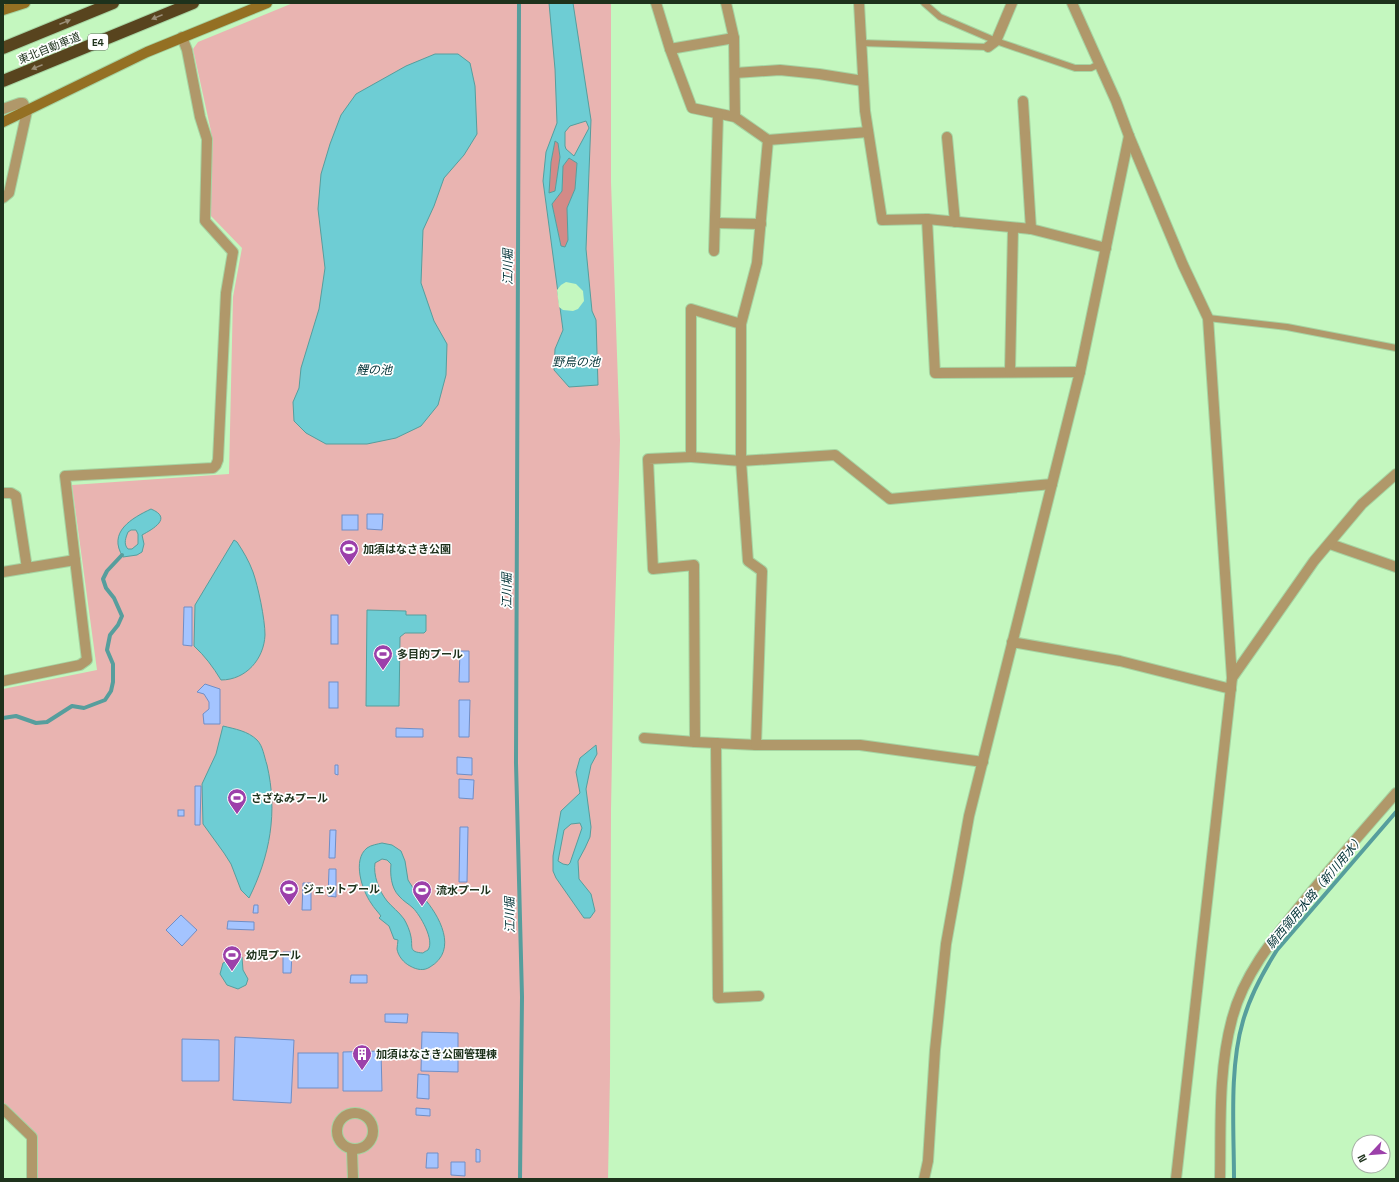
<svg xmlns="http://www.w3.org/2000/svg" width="1399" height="1182" font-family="'Space Grotesk','Noto Sans JP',sans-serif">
<rect width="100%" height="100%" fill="#c4f7bf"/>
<polygon fill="#e9b4b1" points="293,3 611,3 611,182 620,440 614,647 611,810 610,1075 608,1179 35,1179 37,1135 3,1102 3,689 97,670 72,485 229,474 233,297 242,248 211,216 211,131 193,49 198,42"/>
<g fill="#d38a87">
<polygon points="555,141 558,143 560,157 555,191 549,193 551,162"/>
<polygon points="569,158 577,163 575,189 567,208 568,241 565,247 561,246 552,204 562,191 563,166"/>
</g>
<g fill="#6ecdd4" stroke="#569e9d" fill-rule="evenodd">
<path d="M549,3H573L591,120L586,249L592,311L596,320L598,385L569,387L554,370L555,349L563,330L543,181L546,152L557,123L555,69ZM586,121L589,128L574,156L566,149L565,146V132L570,126ZM555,141L558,143L560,157L555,191L549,193L551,162ZM569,158L577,163L575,189L567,208L568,240L565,247L561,246L552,204L562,191L563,166Z"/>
<polygon points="435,54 458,54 470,63 475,86 477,134 464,155 444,178 434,206 423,230 421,283 434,321 447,344 446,375 438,405 421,426 396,438 367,444 326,444 306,433 294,421 293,402 299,388 301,368 319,309 325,268 318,209 321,174 330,144 341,115 356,94 406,66"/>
<path d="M151,509C173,518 153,529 142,535L144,544L142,552L137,555L123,557C107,532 132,518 151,509ZM131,530H136L138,534V544L132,549H128C123,544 126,537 128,532Z"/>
<path d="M234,540L237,542C243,551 249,561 253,572C258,586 265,619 265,635C264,659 246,680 221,680C213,667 205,656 194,646L195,605Z"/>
<polygon points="367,610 406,611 406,615 426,615 426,631 424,633 405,633 400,637 399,706 366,706"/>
<path d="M223,726C235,729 248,731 257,740C263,746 264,756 267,765C278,812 270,856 249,898L241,890L231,864L224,853L203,824L202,784L216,754Z"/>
<path d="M596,745L597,754L591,765L586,789L591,827L590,837L585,848L578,861L579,879L591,894L595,911L590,918H584L556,878L553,871V856L561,811L580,793L576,772L580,758ZM580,823L582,828L570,863L568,865L563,864L558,861L564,830L571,824Z"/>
<path d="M382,843L392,845L401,851L405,861L408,880L415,891H422L424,894L423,897C439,915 459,950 430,967C424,971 417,970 410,966C404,963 398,956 397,949C397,946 398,943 398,940L394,939L389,926L379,918L381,916C378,912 374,908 371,903C362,890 352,860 367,848C371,845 378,844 382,843ZM382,859L387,860L391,864C390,874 391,888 399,896C403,901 409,904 413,908C420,915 435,940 428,950C426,951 424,952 423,953C408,952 413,947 411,937C410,931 407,924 404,919C399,912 392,907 387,901C379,891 373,875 375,863Z"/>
<polygon points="240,956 242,957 243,970 248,979 246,985 238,989 227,985 220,974 223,963 235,957"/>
</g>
<polygon fill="#c4f7bf" points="566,282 576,284 583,291 584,301 578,309 573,311 563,310 559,307 557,290 561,285"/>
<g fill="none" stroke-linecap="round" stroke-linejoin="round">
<g stroke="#569e9d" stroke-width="4">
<polyline points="519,3 516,763 522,997 520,1179"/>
<polyline points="3,718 16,716 36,723 47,722 72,706 84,708 105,700 111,691 113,682 113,664 107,650 110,635 118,625 122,616 114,598 106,588 103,579 107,571 122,555"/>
<path d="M1234,1179C1234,1130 1229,1068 1243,1021C1250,996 1263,972 1277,950L1396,812"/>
</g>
</g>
<g fill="#a4c4ff" stroke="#708ec6">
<polygon points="367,514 383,514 382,530 367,529"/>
<rect x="342" y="515" width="16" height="15"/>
<polygon points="184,607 192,607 192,646 183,645"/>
<rect x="331" y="615" width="7" height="29"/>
<polygon points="460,651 469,651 469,682 459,682"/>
<rect x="329" y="682" width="9" height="26"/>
<polygon points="205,684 220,689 220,724 204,724 203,714 209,709 209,702 204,694 197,692"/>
<polygon points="459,700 470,700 469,737 459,737"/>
<polygon points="396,728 423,729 423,737 396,737"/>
<polygon points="457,757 472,758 472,775 457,774"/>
<polygon points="335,765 338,765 338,775 335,774"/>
<polygon points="459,779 474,780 473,799 459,798"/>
<polygon points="195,786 201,786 200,825 195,825"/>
<rect x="178" y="810" width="6" height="6"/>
<polygon points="460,827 468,827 467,882 459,882"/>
<polygon points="330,830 336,830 335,858 329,858"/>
<polygon points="329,869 336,869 336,897 328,896"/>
<polygon points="303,883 311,883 311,910 302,910"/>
<polygon points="254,905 258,905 258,913 253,913"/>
<polygon points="181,915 197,930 182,946 166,930"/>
<polygon points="228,921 254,922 254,930 227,929"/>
<polygon points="283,952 292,952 291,973 283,973"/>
<polygon points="351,975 367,975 367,983 350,983"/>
<polygon points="385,1014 408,1014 407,1023 385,1022"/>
<polygon points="422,1032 458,1033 458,1072 421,1071"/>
<polygon points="235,1037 294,1040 291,1103 233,1100"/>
<polygon points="182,1039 219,1040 219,1081 182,1081"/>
<polygon points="381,1051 382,1091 343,1091 343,1052"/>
<rect x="298" y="1053" width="40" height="35"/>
<polygon points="418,1074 429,1075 429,1099 417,1098"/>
<polygon points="416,1108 430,1109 430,1116 416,1115"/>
<polygon points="476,1149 480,1150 480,1162 476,1162"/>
<polygon points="427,1153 438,1153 438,1168 426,1168"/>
<polygon points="451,1162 465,1162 465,1176 451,1175"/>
</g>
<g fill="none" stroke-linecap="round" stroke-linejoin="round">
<defs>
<g id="lane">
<polyline points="924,3 940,17 996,41 1075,68 1091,68 1099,64"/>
<polyline points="861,43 988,47"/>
<polyline points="1208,318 1287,327 1396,348"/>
</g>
<g id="street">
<polyline points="656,3 670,49"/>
<polyline points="726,3 734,38"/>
<polyline points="859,3 865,111 882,220 927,219 1031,229 1106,248"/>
<polyline points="1072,3 1116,101 1129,136 1183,265 1208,318 1232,678 1176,1179"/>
<polyline points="988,47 996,41 1012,3"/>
<polyline points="735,73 780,70 819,74 863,81"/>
<polyline points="1023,101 1031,229"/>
<polyline points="3,109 20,103 23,103 27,111 9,193 3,198"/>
<polyline points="735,117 734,38 670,49 692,108 735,117 768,140"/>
<polyline points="947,137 955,222"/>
<polyline points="927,219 935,373 1080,372"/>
<polyline points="715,223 761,224"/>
<polyline points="714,251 718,114"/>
<polyline points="741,324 691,309 691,457 741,461 835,455 890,499 1052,484"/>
<polyline points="1010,372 1013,228"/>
<polyline points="691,457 648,459 653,569 694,565 695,742 756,745 860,745 983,762"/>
<polyline points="3,493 11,493 16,496 27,568"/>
<polyline points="1330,544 1396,567"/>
<polyline points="3,572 75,560"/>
<polyline points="1012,642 1120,661 1231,689"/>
<polyline points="1232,678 1314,561 1362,504 1396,474"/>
<polyline points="3,681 80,665 87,660 65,476 213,468 216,465 218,460 226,293 233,252 205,221 207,139 200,117 187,50 182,37"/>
<polyline points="644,738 695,742"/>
<polyline points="716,743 718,998 759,996"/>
<polyline points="756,745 762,571 748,561 741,461 741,324 757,263 768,140 868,132"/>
<polyline points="3,1109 32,1137 32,1179"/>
<circle cx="355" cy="1131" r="18"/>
<polyline points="352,1150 353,1179"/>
<polyline points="924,1179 928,1161 935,1050 946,944 969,816 1080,372 1129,136"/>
<path d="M1220,1179C1221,1126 1218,1071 1232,1019C1243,976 1272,940 1300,906C1331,867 1364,830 1396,793"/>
</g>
<g id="secondary">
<polyline points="3,10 25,3"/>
<polyline points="3,122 147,52 267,3"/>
</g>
<g id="highway">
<polyline points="3,48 113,3"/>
<polyline points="3,81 193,3"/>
</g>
</defs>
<use href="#lane" stroke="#a6d4a2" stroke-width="8"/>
<use href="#street" stroke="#a6d4a2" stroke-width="12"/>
<use href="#secondary" stroke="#a6d4a2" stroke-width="12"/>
<use href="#highway" stroke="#a6d4a2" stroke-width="14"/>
<use href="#lane" stroke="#b0986a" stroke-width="6"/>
<use href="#street" stroke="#b0986a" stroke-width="10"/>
<use href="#secondary" stroke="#947023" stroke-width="10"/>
<use href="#highway" stroke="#58441e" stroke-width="12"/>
</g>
<defs><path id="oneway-solid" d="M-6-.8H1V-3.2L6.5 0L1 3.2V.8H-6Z"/></defs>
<g fill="#9b8f78">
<use href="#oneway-solid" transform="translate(157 17) rotate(158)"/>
<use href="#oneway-solid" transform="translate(65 22) rotate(-22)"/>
<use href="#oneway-solid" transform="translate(37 67) rotate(158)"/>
</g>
<defs>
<symbol id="stadium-pin" viewBox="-11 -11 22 30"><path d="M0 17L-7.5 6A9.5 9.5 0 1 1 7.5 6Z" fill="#9c40aa" stroke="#fff"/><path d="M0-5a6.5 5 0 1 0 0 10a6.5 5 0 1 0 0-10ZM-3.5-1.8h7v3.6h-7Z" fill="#fff"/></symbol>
<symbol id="building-pin" viewBox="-11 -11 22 30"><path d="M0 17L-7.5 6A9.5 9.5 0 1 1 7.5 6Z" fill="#9c40aa" stroke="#fff"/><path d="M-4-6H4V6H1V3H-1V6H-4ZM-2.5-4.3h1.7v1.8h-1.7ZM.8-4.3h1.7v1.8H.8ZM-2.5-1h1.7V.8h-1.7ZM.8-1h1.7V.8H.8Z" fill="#fff"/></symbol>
</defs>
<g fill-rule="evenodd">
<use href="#stadium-pin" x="338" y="538" width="22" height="30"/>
<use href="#stadium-pin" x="372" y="643" width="22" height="30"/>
<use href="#stadium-pin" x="226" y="787" width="22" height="30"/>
<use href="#stadium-pin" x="278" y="878" width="22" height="30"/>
<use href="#stadium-pin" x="411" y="879" width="22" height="30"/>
<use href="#stadium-pin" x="221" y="944" width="22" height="30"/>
<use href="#building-pin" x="351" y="1043" width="22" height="30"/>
</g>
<g text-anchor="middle" stroke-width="3.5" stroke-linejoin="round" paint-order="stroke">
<rect fill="#fff" stroke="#627060" stroke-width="1" x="88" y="34" width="20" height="16" rx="3"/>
<g font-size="10" font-weight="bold" fill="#1e321c">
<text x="98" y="46">E4</text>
</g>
<g font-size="11" fill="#1e321c" stroke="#fff">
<text transform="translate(49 48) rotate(-22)" y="4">東北自動車道</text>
</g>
<g font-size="11" font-weight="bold" fill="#1e321c" stroke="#fff" text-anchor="start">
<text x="363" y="553">加須はなさき公園</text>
<text x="397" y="658">多目的プール</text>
<text x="251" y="802">さざなみプール</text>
<text x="303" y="893">ジェットプール</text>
<text x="436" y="894">流水プール</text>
<text x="246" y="959">幼児プール</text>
<text x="376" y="1058">加須はなさき公園管理棟</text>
</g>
<g font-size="12" font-style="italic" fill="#013135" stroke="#fff">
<text transform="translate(508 267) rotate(-90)" y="4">江川堀</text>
<text x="576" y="366">野鳥の池</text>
<text x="374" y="374">鯉の池</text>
<text transform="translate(507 591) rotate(-90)" y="4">江川堀</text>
<text transform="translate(1315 892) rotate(-50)" y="4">騎西領用水路（新川用水）</text>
<text transform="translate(510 915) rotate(-91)" y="4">江川堀</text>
</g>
</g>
<rect width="1399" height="1182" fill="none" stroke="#1e321c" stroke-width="8"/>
<g transform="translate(1371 1154) rotate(244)"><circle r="19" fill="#ffffff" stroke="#a5ada4"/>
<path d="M0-3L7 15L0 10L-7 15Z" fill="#9c40aa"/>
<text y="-6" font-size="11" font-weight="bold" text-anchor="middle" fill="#1e321c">N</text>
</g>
</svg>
